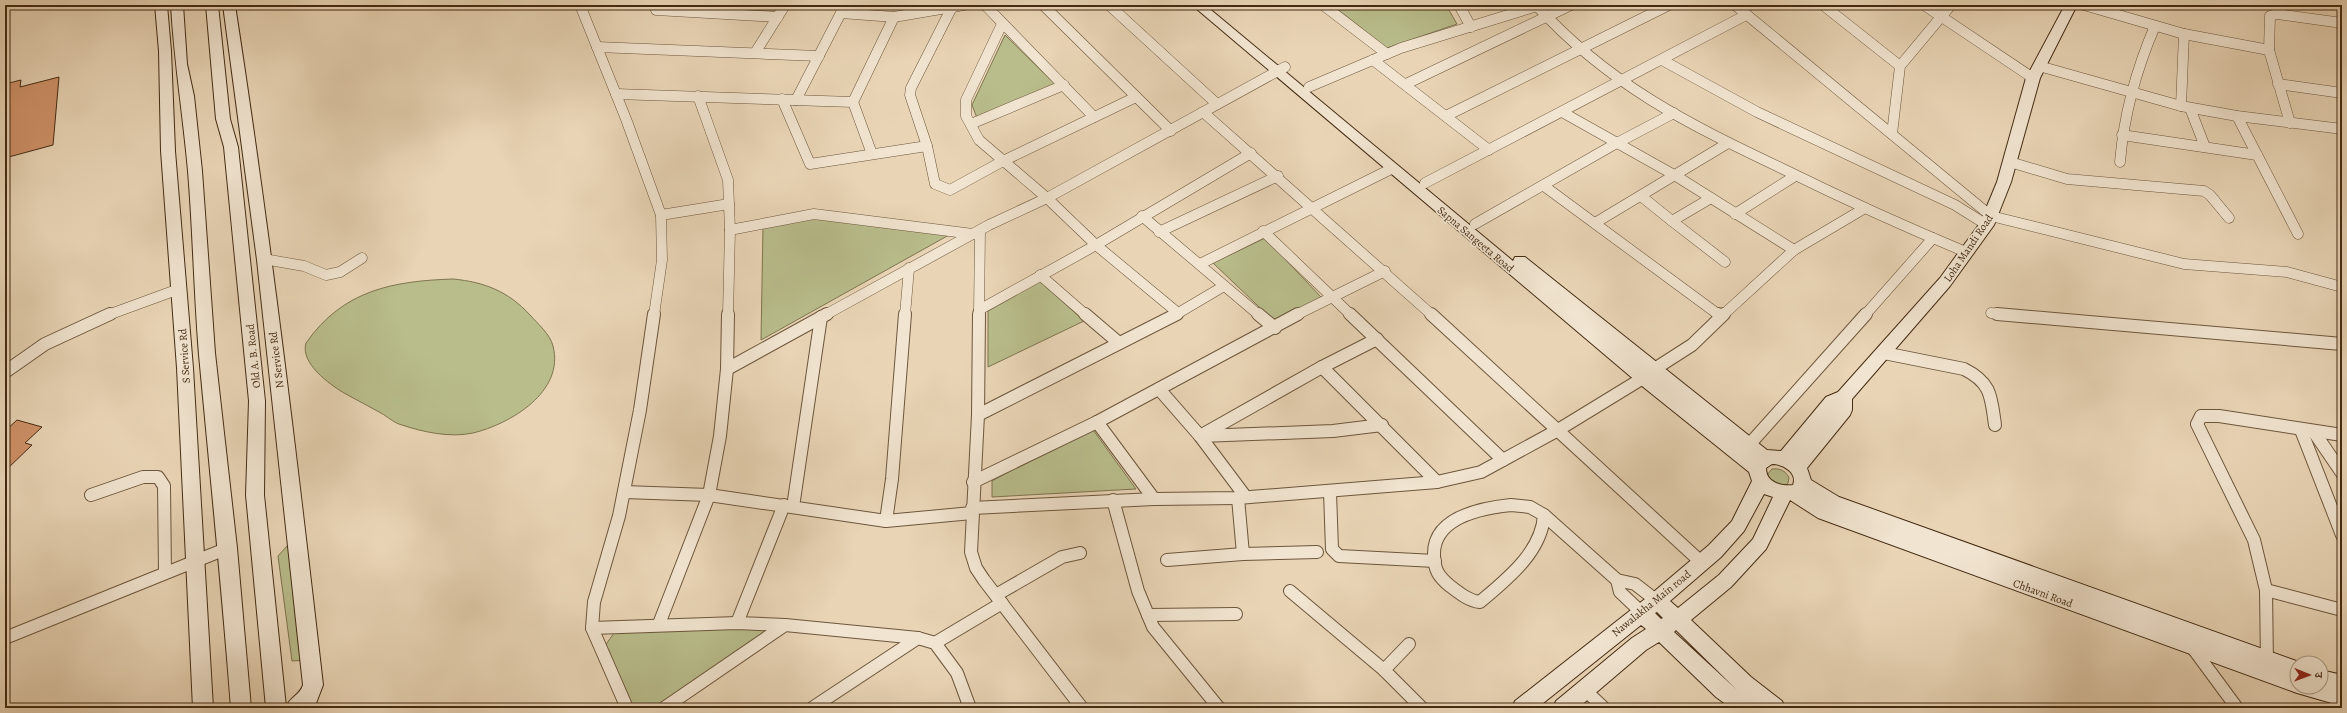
<svg xmlns="http://www.w3.org/2000/svg" width="2347" height="713" font-family="Alegreya,'Noto Serif Devanagari',serif">
<rect width="100%" height="100%" fill="#e9d5b6"/>
<filter id="stains"><feTurbulence type="fractalNoise" baseFrequency=".005" numOctaves="4"/><feColorMatrix values="0 0 0 0 .2 0 0 0 0 .09 0 0 0 0 .02 0 0 0 .5 -.17"/></filter>
<radialGradient id="worn" r=".72"><stop offset=".6" stop-color="#630" stop-opacity="0"/><stop offset="1" stop-color="#630" stop-opacity=".3"/></radialGradient>
<g fill="#b9bd8c" stroke="#7e744f">
<polygon points="731,5 778,5 775,12 729,9"/>
<polygon points="1332,5 1446,5 1457,24 1387,48"/>
<polygon points="1005,35 1056,85 977,118 972,105"/>
<polygon points="811,216 949,235 761,340 763,226"/>
<polygon points="1265,238 1322,298 1277,324 1213,263"/>
<path d="M453,279C484,282 508,291 530,315C538,324 550,334 553,346C565,392 510,424 473,433C450,438 423,432 402,425C394,423 388,417 381,413C369,406 356,400 344,393C329,384 300,363 306,343C343,290 393,281 453,279Z"/>
<polygon points="1040,281 1084,321 988,367 988,311"/>
<polygon points="1091,427 1136,489 992,497 992,481"/>
<path d="M1772,469C1780,468 1786,471 1789,478L1788,483L1786,485L1772,484L1767,475Z"/>
<polygon points="297,535 310,660 292,661 278,556"/>
<polygon points="785,625 664,708 627,708 602,650 619,626"/>
</g>
<g fill="#d09269" stroke="#442b12">
<polygon points="59,77 53,145 5,158 5,84 21,80 20,87"/>
<polygon points="17,420 42,427 25,443 32,445 5,471 5,431"/>
</g>
<g fill="none" stroke-linecap="round" stroke-linejoin="round">
<defs>
<g id="street-far1">
<polyline points="580,5 626,119 661,215 662,260 654,315"/>
<polyline points="654,5 656,10 778,17"/>
<polyline points="985,5 1094,117"/>
<polyline points="1043,5 1171,131"/>
<polyline points="1109,5 1217,104"/>
<polyline points="1323,5 1387,54"/>
<polyline points="1459,5 1471,27"/>
<path d="M1536,5C1608,84 1686,123 1781,168C1842,198 1903,226 1966,252"/>
<polyline points="1735,5 1991,216 2184,264 2287,272 2342,287"/>
<polyline points="1823,5 1900,66"/>
<polyline points="1924,5 2033,78"/>
<polyline points="2084,5 2184,34 2269,50"/>
<polyline points="951,9 911,88 910,95 927,146 935,184 950,190 1003,161 1136,97"/>
<polyline points="841,13 894,17 964,5"/>
<polyline points="1002,24 966,100 966,116 979,140 1047,198 1096,245 1178,313"/>
<polyline points="597,47 819,56"/>
<polyline points="755,53 785,5"/>
<polyline points="1373,60 1489,150"/>
<polyline points="1662,60 1757,112 1955,205 1987,225"/>
<polyline points="2039,66 2181,106 2237,116 2342,129"/>
<polyline points="1406,84 1571,5"/>
<polyline points="2278,84 2342,93"/>
<polyline points="1309,87 1401,48 1537,6"/>
<polyline points="616,94 853,102"/>
<polyline points="698,96 728,180 730,230 728,315"/>
<polyline points="782,99 810,164 927,146"/>
<polyline points="796,100 845,5"/>
<polyline points="2181,106 2184,34"/>
<polyline points="2190,108 2205,147"/>
<polyline points="1203,112 1432,315"/>
<polyline points="1562,112 1676,176 1794,250"/>
<polyline points="1446,116 1669,5"/>
<polyline points="2237,116 2298,234"/>
<polyline points="2290,123 2269,50 2270,16 2277,14 2342,23"/>
<polyline points="971,124 1064,85"/>
<polyline points="1892,134 1900,66 1951,5"/>
<polyline points="2122,135 2257,155"/>
<polyline points="872,154 853,102 894,17"/>
<polyline points="2010,162 2067,179 2204,191 2210,195 2229,218"/>
<path d="M2120,162C2124,114 2136,70 2155,26"/>
<polyline points="1425,183 1746,15"/>
<polyline points="1544,186 1719,315"/>
<polyline points="1641,196 1672,221"/>
<polyline points="1711,198 1672,221 1725,262"/>
<polyline points="1735,214 1795,176"/>
<polyline points="661,215 729,204"/>
<polyline points="1142,216 1259,315"/>
<polyline points="1595,223 1728,143"/>
<polyline points="1475,224 1615,144 1674,113"/>
<polyline points="730,230 814,214 973,234"/>
<polyline points="1263,231 1351,315"/>
<polyline points="1159,232 1278,176"/>
<polyline points="264,259 304,266 326,275 340,272 362,258"/>
<polyline points="1200,264 1391,169"/>
<polyline points="1040,275 1086,315"/>
<polyline points="979,310 1096,245 1251,153"/>
<polyline points="1991,313 2008,315"/>
<polyline points="108,315 179,289"/>
<polyline points="825,315 989,225 1047,198 1285,67"/>
<polyline points="905,315 909,268"/>
<polyline points="979,315 980,230"/>
<polyline points="1175,315 1224,286"/>
<polyline points="1296,315 1385,271"/>
<polyline points="1723,315 1794,250 1865,208"/>
<polyline points="1865,315 1933,238"/>
</g>
<g id="street">
<polyline points="979,314 978,415 971,552 976,568 984,580 1082,708"/>
<polyline points="1085,314 1119,343"/>
<polyline points="1258,314 1275,328"/>
<polyline points="1350,314 1503,460"/>
<polyline points="1431,314 1701,562"/>
<polyline points="1718,314 1721,316"/>
<polyline points="1997,314 2342,344"/>
<path d="M1884,353L1964,369C1992,383 1991,397 1995,425"/>
<polyline points="1322,367 1437,482"/>
<polyline points="727,369 827,314"/>
<polyline points="1653,370 1692,345 1724,314"/>
<polyline points="5,372 45,344 110,314"/>
<polyline points="1159,389 1200,436 1245,496"/>
<polyline points="978,415 1177,314"/>
<polyline points="1097,422 1154,499"/>
<polyline points="2301,430 2342,535"/>
<polyline points="2314,432 2342,473"/>
<polyline points="1200,436 1322,367 1377,339"/>
<polyline points="1201,436 1333,431 1382,425"/>
<polyline points="1748,446 1866,314"/>
<polyline points="973,482 1097,422 1298,314"/>
<polyline points="624,492 709,495 886,521 972,513"/>
<polyline points="1330,492 1332,549 1339,556 1435,561"/>
<polyline points="91,495 143,477 158,477 164,486 165,573"/>
<polyline points="1238,498 1243,554"/>
<polyline points="1113,500 1138,591 1153,627 1219,708"/>
<path d="M1511,505L1530,507L1544,515C1542,552 1506,580 1480,602C1469,601 1459,593 1450,586C1439,577 1434,570 1434,555C1433,517 1482,508 1511,505Z"/>
<polyline points="793,507 821,317"/>
<polyline points="972,508 1154,499 1238,498 1437,482 1481,472 1558,430 1643,378"/>
<polyline points="1544,515 1617,580 1635,584 1657,601"/>
<polyline points="886,521 892,479 905,314"/>
<polyline points="1167,560 1243,554 1317,552"/>
<polyline points="1617,580 1620,592 1641,612"/>
<polyline points="2266,590 2342,610"/>
<polyline points="1290,591 1384,670 1422,708"/>
<polyline points="996,595 1062,557 1080,553"/>
<polyline points="1148,615 1236,614"/>
<polyline points="737,623 784,505"/>
<polyline points="659,624 709,495 720,436 727,369 728,314"/>
<polyline points="592,628 737,623 785,625 918,638 935,643 957,673 970,708"/>
<polyline points="5,638 228,548"/>
<polyline points="935,643 1002,603"/>
<polyline points="2192,647 2237,708"/>
<polyline points="2267,665 2266,590 2254,540 2197,424 2201,416 2219,416 2342,435"/>
<polyline points="1384,670 1409,644"/>
<polyline points="1584,689 1604,708"/>
<polyline points="627,708 592,628 594,602 619,516 640,410 654,314"/>
<polyline points="664,708 785,625"/>
<polyline points="812,708 918,638"/>
</g>
<g id="secondary">
<polygon points="155,5 167,5 171,51 175,151 193,368 213,708 193,708 177,368 161,151 159,51"/>
<path d="M171,5H183L187,64L194,96L202,171L215,353L237,548L251,708H231C222,590 210,473 199,355C194,294 193,232 188,171C183,115 174,61 171,5Z"/>
<path d="M206,5H218L230,119L238,147L265,401L264,495L286,707C290,697 300,695 303,685L257,260L223,5H235C270,231 297,458 323,685L315,706L311,708H266L246,495L249,401L224,147L216,119Z"/>
<path d="M1192,5H1205L1513,261L1515,257H1525L1767,450L1781,451L1826,397L1838,392L1940,278L1980,223L1997,182L2026,78L2065,5H2077L2040,78L2011,182L1994,225L1950,286L1852,399V410L1850,415L1807,468L1811,480L1839,497L2302,663H2297V687H2321V670L2342,675V706L2297,693L1818,518L1790,500L1766,549L1731,587L1691,620L1751,677L1782,701L1785,708H1759L1756,705L1757,708H1731L1716,697L1659,642L1646,650L1578,708H1553L1556,701L1632,638L1646,629L1641,625L1537,708H1512L1515,701L1650,595L1709,545L1732,521L1752,481L1749,472L1637,382ZM1772,464C1782,464 1798,472 1793,485C1781,486 1766,483 1766,468ZM1764,494L1773,497L1753,539L1719,575L1678,608L1670,601L1721,557L1744,531ZM1657,612L1663,618L1661,619L1655,613ZM1676,630L1737,690L1674,632Z"/>
</g>
</defs>
<use href="#street-far1" stroke="#6d563b" stroke-width="11"/>
<use href="#street" stroke="#6d563b" stroke-width="14"/>
<use href="#secondary" stroke="#442b12" stroke-width="2"/>
<use href="#street-far1" stroke="#f1e4d0" stroke-width="10"/>
<use href="#street" stroke="#f1e4d0" stroke-width="12"/>
<use href="#secondary" fill="#f1e4d0" fill-rule="evenodd"/>
</g>
<g text-anchor="middle" stroke-width="3.5" stroke-linejoin="round" paint-order="stroke">
<g font-size="11" fill="#442b12" stroke="#f1e4d0">
<text transform="translate(1476 239) rotate(40)" y="4">Sapna Sangeeta Road</text>
<text transform="translate(1968 248) rotate(-56)" y="4">Loha Mandi Road</text>
<text transform="translate(184 356) rotate(-94)" y="4">S Service Rd</text>
<text transform="translate(253 356) rotate(-96)" y="4">Old A. B. Road</text>
<text transform="translate(276 360) rotate(-97)" y="4">N Service Rd</text>
<text transform="translate(2043 593) rotate(20)" y="4">Chhavni Road</text>
<text transform="translate(1651 603) rotate(-39)" y="4">Nawalakha Main road</text>
</g>
</g>
<rect width="2347" height="713" fill="none" stroke="#e9d5b6" stroke-width="20"/>
<rect x="6" y="6" width="2335" height="701" fill="none" stroke="#442b12" stroke-width="2"/>
<rect x="10" y="10" width="2327" height="693" fill="none" stroke="#442b12"/>
<g transform="translate(2309 675) rotate(91)"><circle r="19" fill="#f1e4d0" stroke="#ac9a84"/>
<path d="M0-3L7 15L0 10L-7 15Z" fill="#8f2418"/>
<text y="-6" font-size="11" font-weight="bold" text-anchor="middle" fill="#442b12">उ</text>
</g>
<rect width="100%" height="100%" filter="url(#stains)"/>
<rect width="100%" height="100%" fill="url(#worn)"/>
</svg>
